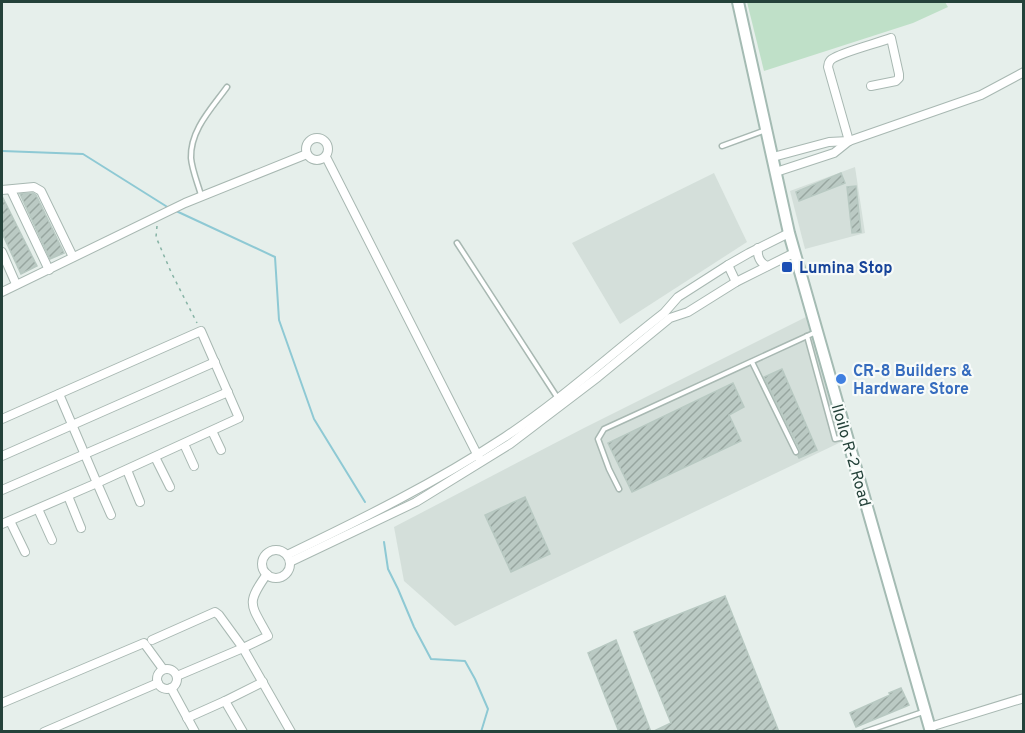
<svg xmlns="http://www.w3.org/2000/svg" width="1025" height="733" font-family="Overpass,sans-serif">
<defs>
<pattern id="building-hatch" width="6" height="6" patternUnits="userSpaceOnUse" patternTransform="scale(1.5)"><rect width="6" height="6" fill="#bbcac4"/><path d="M-1 1l2-2M0 6l6-6M5 7l2-2" fill="none" stroke="#98a6a0"/></pattern>
</defs>
<rect width="100%" height="100%" fill="#e6efeb"/>
<g fill="#d4dfda">
<polygon points="855,167 865,233 805,249 790,191"/>
<polygon points="714,173 747,242 620,324 572,243"/>
<polygon points="806,317 841,442 455,626 404,581 394,527 584,428"/>
</g>
<polygon fill="#bfe0c8" points="747,2 945,2 948,7 913,23 764,71"/>
<g fill="none" stroke-linecap="round" stroke-linejoin="round">
<g stroke="#8ec9d4" stroke-width="2">
<polyline points="2,151 83,154 169,208"/>
<polyline points="174,210 275,257 279,320 314,419 365,502"/>
<polyline points="384,542 388,569 398,589 414,627 431,659 465,661 475,679 488,709 481,732"/>
</g>
</g>
<g fill="url(#building-hatch)" stroke="#b8c9c2" stroke-width="1.5">
<polygon points="841,173 845,183 799,201 796,192"/>
<polygon points="856,186 861,232 852,233 847,187"/>
<polygon points="33,193 36,195 64,253 50,259 20,194"/>
<polygon points="2,196 37,266 21,274 2,233"/>
<polygon points="782,369 817,450 799,458 798,456 800,453 800,450 764,377"/>
<polygon points="733,383 744,407 729,415 741,441 632,492 608,443"/>
<polygon points="525,497 550,554 511,572 485,515"/>
<polygon points="725,596 779,732 652,732 671,723 634,632"/>
<polygon points="616,640 651,732 619,732 588,653"/>
<polygon points="901,688 909,705 856,727 850,713 890,695 889,693"/>
</g>
<g fill="none" stroke-linecap="round" stroke-linejoin="round">
<defs>
<g id="lane">
<polyline points="722,146 766,130"/>
<path d="M201,195C198,184 192,170 191,158C190,130 212,108 227,87"/>
<polyline points="457,243 557,397"/>
<polyline points="807,336 835,439 844,437"/>
<polyline points="752,362 796,452"/>
<polyline points="619,489 609,469 598,439 604,429 816,332"/>
<polyline points="864,732 923,712"/>
</g>
<g id="street">
<circle cx="317" cy="149" r="11"/>
<path d="M849,141L828,67C829,63 828,62 832,59C842,52 878,43 891,38L899,74V78L896,81L871,86"/>
<polyline points="326,157 479,458"/>
<polyline points="773,157 829,142 849,141 981,95 1024,72"/>
<polyline points="776,172 834,153 849,141"/>
<polyline points="2,190 34,187 41,191 73,257"/>
<polyline points="11,190 49,270"/>
<path d="M758,248C757,256 760,263 767,266"/>
<polyline points="2,252 16,284"/>
<polyline points="728,265 736,282"/>
<polyline points="2,292 185,203 307,154"/>
<polyline points="2,419 201,331 239,418 97,483 111,515"/>
<polyline points="212,431 221,450"/>
<polyline points="184,444 194,466"/>
<polyline points="2,456 215,362"/>
<polyline points="155,457 170,487"/>
<polyline points="127,470 140,502"/>
<polyline points="2,490 228,392"/>
<polyline points="68,496 81,528"/>
<polyline points="38,509 52,540"/>
<polyline points="10,521 25,552"/>
<polyline points="2,524 97,483 59,394"/>
<circle cx="276" cy="564" r="14"/>
<path d="M287,555C362,519 435,483 505,437C561,400 611,354 664,313L678,297L728,265L749,253L789,233"/>
<polyline points="290,562 416,502 510,444 598,377 670,318 688,312 736,282 794,253"/>
<path d="M267,574C245,605 251,604 268,636L243,648L291,732"/>
<polyline points="152,640 215,612 219,615 243,648 177,676"/>
<circle cx="167" cy="679" r="10"/>
<polyline points="171,688 195,732"/>
<polyline points="225,701 243,732"/>
<polyline points="2,703 144,643 163,669"/>
<polyline points="187,718 225,701 263,682"/>
<polyline points="930,727 1024,698"/>
<polyline points="44,732 158,683"/>
</g>
<polyline id="secondary" points="738,2 789,233 931,732"/>
</defs>
<use href="#lane" stroke="#a8b8b2" stroke-width="7"/>
<use href="#street" stroke="#a8b8b2" stroke-width="10"/>
<use href="#secondary" stroke="#a4bbb3" stroke-width="14"/>
<polyline stroke="#86b3a5" stroke-width="1.5" stroke-dasharray="3 4.5" stroke-linecap="butt" points="157,226 156,237 171,272 197,323"/>
<use href="#lane" stroke="#fff" stroke-width="4"/>
<use href="#street" stroke="#fff" stroke-width="8"/>
<use href="#secondary" stroke="#fff" stroke-width="10"/>
</g>
<rect fill="#1a4fb4" stroke="#f7fbf9" stroke-width="2" x="781" y="261" width="12" height="12" rx="3"/>
<circle fill="#3f7fe0" stroke="#f7fbf9" stroke-width="2" cx="841" cy="379" r="6"/>
<g text-anchor="middle" stroke-width="4.5" stroke-linejoin="round" paint-order="stroke">
<g font-size="16" font-weight="bold" fill="#164399" stroke="#f7fbf9" text-anchor="start">
<text x="799" y="273">Lumina Stop</text>
</g>
<g font-size="16" font-weight="bold" fill="#366cbe" stroke="#f7fbf9" text-anchor="start">
<text x="853" y="376">CR-8 Builders &amp;<tspan x="853" dy="18">Hardware Store</tspan></text>
</g>
<g font-size="16" fill="#24423a" stroke="#f7fbf9">
<text transform="translate(852 455) rotate(74)" y="6">Iloilo R-2 Road</text>
</g>
</g>
<rect width="1025" height="733" fill="none" stroke="#24423a" stroke-width="6"/>
</svg>
